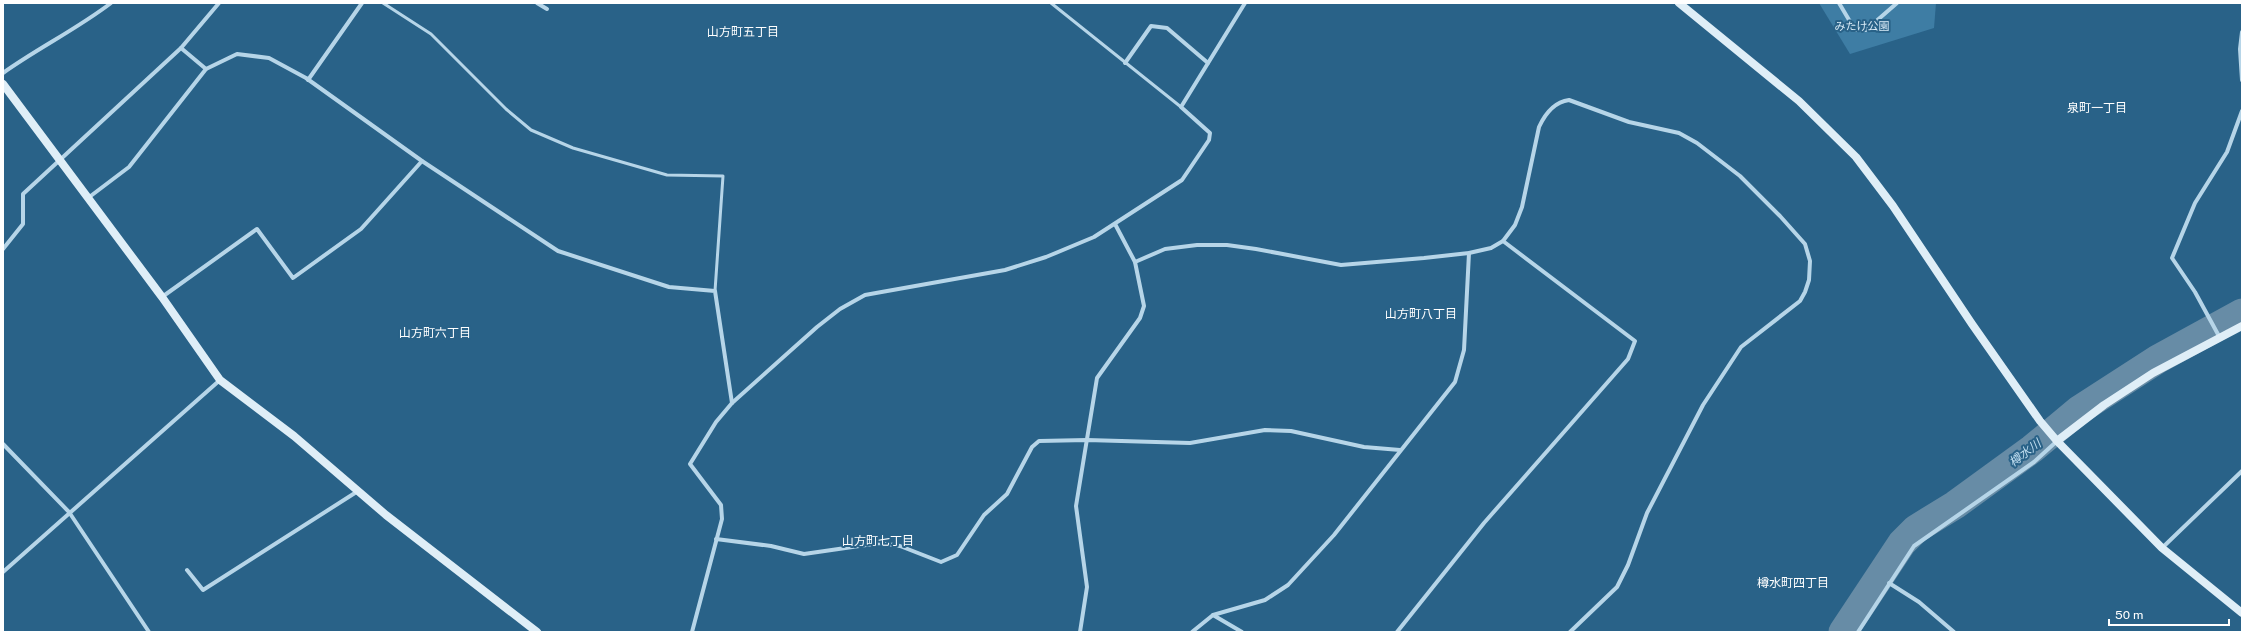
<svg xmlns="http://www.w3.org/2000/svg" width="2245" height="635" font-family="'Public Sans','Noto Sans JP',sans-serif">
<rect width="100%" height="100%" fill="#296288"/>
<polygon fill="#3e7da4" points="1819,3 1936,3 1934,28 1850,54"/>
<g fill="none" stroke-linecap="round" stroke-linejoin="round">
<polyline stroke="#678ca6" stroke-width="29" points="1843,632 1902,543 1916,529 1955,505 2032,449 2079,410 2158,359 2242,313"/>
<g stroke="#b6d5e8" stroke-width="3">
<polyline points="383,3 431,34 506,109 531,130 573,148 667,175 723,176 715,291"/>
<polyline points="1051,3 1181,107"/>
</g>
<g stroke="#b6d5e8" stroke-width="4">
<polyline points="537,3 547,9"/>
<polyline points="1839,3 1855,30 1866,30 1897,3"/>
<polyline points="2242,32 2240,49 2242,80"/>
<polyline points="181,48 206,69"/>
<polyline points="1125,63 1151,26 1167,28 1208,63"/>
<path d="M3,73C38,48 77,29 111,3"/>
<polyline points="308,80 362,3"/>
<polyline points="88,198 129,167 206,69 237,54 269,58 306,78 422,161 558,251 669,287 715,291 732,403"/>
<polyline points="3,249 23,224 23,194 181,48 219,3"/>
<path d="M1135,262L1165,249L1197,245H1227L1256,249L1341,265L1424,258L1469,253L1491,248L1503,241L1515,225L1522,207L1539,127C1545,114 1554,102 1569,100L1629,122L1679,133L1697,143L1740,176L1780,216L1805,244L1810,261L1809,280L1805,292L1800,301L1741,347L1703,405L1647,513L1628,565L1617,587L1570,632"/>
<polyline points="162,297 257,229 293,278 361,229 422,161"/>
<polyline points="2220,338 2195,292 2172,258 2195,203 2227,152 2242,111"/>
<polyline points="3,444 69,512 149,632"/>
<polyline points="716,539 771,546 804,554 880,543 900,546 941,562 957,555 984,515 1007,494 1032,447 1039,441 1087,440 1190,443 1265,430 1291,431 1364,447 1400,450"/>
<polyline points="2162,548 2242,471"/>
<polyline points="187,570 203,590 358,491"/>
<polyline points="3,572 220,380"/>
<polyline points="1889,583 1919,602 1954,632"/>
<polyline points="1213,615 1242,632"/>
<polyline points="692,632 722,519 721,505 690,464 716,422 732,403 817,327 840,309 865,295 876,293 1005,270 1046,257 1094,237 1182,180 1209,140 1210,133 1181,107 1245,3"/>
<polyline points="1080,632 1087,587 1076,506 1097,378 1140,318 1144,306 1135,262 1115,224"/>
<polyline points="1192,632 1213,615 1265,600 1288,585 1334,535 1455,382 1464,350 1469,253"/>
<polyline points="1397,632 1484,523 1628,359 1635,341 1503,241"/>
<polyline points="1858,632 1914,546 2034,462 2057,441"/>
</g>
<g stroke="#dfeef7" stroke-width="8">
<polyline points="1679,3 1799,101 1856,157 1893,206 1972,324 2040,421 2057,441 2162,548 2242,613"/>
<polyline points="3,84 162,297 220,380 294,436 386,515 537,632"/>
<polyline points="2057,441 2104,405 2153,373 2242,326"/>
</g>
</g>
<g text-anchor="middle" stroke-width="4" stroke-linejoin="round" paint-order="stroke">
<g font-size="11" fill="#d9ebf7" stroke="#296288">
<text x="1862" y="30">みたけ公園</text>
</g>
<g font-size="12" fill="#fff" stroke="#296288">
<text x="743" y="36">山方町五丁目</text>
<text x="2097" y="112">泉町一丁目</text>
<text x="1421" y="318">山方町八丁目</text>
<text x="435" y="337">山方町六丁目</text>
<text x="878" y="545">山方町七丁目</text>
<text x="1793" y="587">樽水町四丁目</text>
</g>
<g font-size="12" font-style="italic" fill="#c1def0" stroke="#296288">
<text transform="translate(2025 453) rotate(-37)" y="4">樽水川</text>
</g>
</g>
<rect width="2245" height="635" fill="none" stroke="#ffffff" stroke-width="8"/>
<path d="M2109 619v6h120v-6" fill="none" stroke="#ffffff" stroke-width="2"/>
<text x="2115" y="619" font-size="12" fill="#ffffff" stroke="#296288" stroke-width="3" paint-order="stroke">50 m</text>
</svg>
